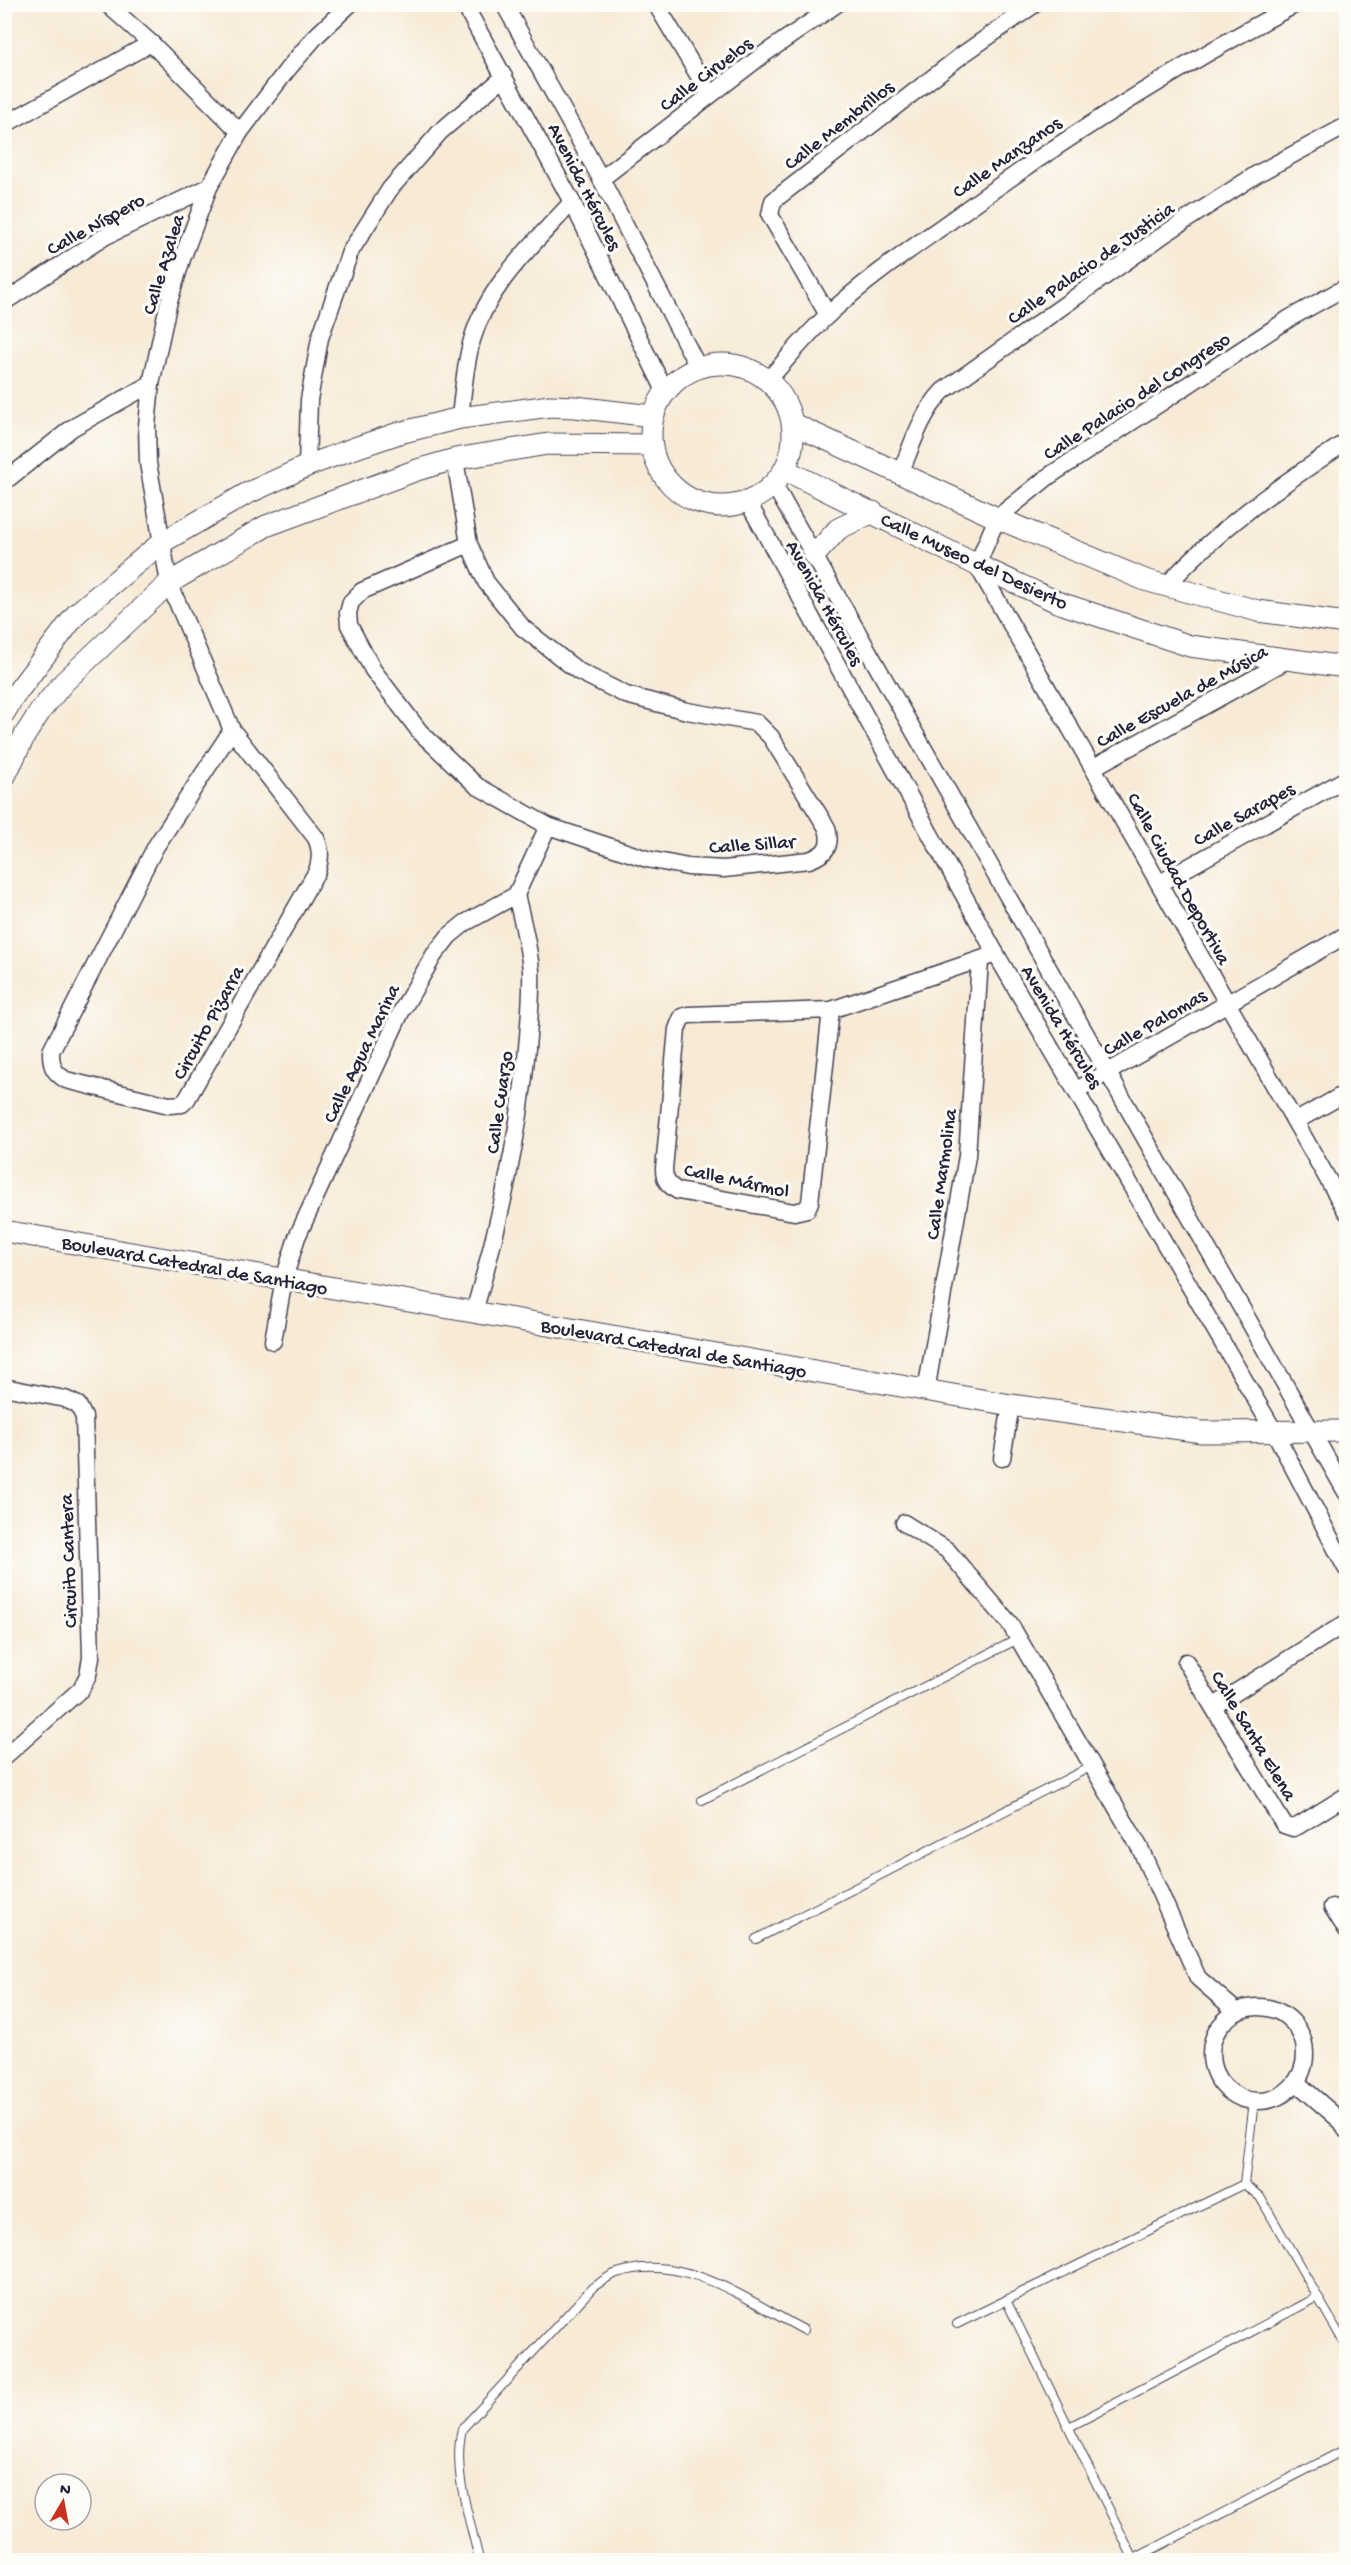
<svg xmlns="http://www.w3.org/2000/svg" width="1351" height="2565" font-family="'Gochi Hand',sans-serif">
<rect width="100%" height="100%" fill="#fdfcf7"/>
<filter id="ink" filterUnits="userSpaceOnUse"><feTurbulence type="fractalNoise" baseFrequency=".0167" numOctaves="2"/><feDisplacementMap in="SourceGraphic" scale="12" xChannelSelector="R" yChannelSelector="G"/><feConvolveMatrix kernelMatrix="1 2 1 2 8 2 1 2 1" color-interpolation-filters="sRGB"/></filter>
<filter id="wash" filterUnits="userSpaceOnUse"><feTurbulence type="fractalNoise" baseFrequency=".008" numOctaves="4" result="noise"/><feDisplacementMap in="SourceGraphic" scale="24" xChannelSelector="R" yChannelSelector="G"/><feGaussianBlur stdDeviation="1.35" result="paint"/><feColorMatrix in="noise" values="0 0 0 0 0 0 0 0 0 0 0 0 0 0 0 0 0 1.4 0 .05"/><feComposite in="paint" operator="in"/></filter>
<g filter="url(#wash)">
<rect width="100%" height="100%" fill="#f7ead6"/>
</g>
<g filter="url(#ink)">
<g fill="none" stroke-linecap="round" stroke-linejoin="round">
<defs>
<g id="service">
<polyline points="702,1800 1018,1639"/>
<polyline points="756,1939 1092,1766"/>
<polyline points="1244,2184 1260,2197 1346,2346"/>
<polyline points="1244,2184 1254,2101"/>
<polyline points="1006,2300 1134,2560"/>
<polyline points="957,2324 1244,2184"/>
<polyline points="1069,2427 1318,2297"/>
<polyline points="1134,2559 1346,2449"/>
<path d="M479,2560C470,2518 452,2472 462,2429L593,2287C600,2283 608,2276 617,2273C683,2251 748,2301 804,2330"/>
</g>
<g id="minor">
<polyline points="107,4 151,43 240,132"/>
<polyline points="464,4 572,202 665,391"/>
<polyline points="504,4 601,179 698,367"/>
<polyline points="656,4 710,95"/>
<polyline points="4,125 151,43"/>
<polyline points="601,179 764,54 837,4"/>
<polyline points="1346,287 1290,318 1049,476 997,518 977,565 1346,1211"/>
<polyline points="4,302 104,237 209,187"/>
<polyline points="828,315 770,215 773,201 962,55 1035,4"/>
<path d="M768,380C788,358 808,333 830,313C868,278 911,249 953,219C1062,139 1176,68 1296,4"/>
<path d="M460,418C463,391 465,365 472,340C488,284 535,243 572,202"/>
<path d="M455,459L469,544L486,582L523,628L578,671L626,695L687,711L757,723L771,737L827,828C832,846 826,854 809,860L724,869L688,867L647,859L548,826L477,786L420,732L373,670L349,625L348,613L351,602L362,591L469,544"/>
<polyline points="307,466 309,400 320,338 350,252 390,189 440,132 504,77"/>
<path d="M900,474C912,445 921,414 943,391L1166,233L1257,174L1346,126"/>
<polyline points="4,482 72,428 151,384"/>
<polyline points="774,485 1346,1492"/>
<polyline points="748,502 996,954 1274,1431 1346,1568"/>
<path d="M1166,586C1221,526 1279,486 1346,442"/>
<path d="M232,730L156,846L51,1051C51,1066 53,1072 66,1080L169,1105L182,1104L187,1099L317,871C321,858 321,850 316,838L232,730L169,583L148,463L147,426L151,384L168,305L182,259L209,187L240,132L287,70L316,36L350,4"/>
<polyline points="1094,767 1289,659"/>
<polyline points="1160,883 1346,779"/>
<path d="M831,1010L810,1202L807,1209L794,1212L678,1191C668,1185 664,1180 664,1169L677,1029L682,1017L689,1015L831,1010L996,954"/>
<polyline points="1077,1090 1346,935"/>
<polyline points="1296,1121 1346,1093"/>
<path d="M474,1312C499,1225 519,1139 527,1048C529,1023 532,997 531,971C529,945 522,920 516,895"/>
<polyline points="273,1341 284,1279 297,1237 401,1012 434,955 449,936 465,923 516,895 548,826"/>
<polyline points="4,1387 65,1399 78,1405 84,1417 91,1657 88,1675 81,1689 4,1757"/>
<polyline points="926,1391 967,1156 980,961"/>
<polyline points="1002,1458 1011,1405"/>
<polyline points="904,1523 947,1550 1010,1624 1140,1848 1198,1978 1237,2012"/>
<polyline points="1186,1662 1284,1825 1293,1828 1298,1826 1346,1796"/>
<polyline points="1214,1706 1346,1623"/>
<polyline points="1332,1907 1346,1929"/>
<circle cx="1258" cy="2054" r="47"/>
<polyline points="1296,2082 1342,2122 1346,2130"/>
</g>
<g id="tertiary">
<circle cx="722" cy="435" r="71"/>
<polyline points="793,424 997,518 1145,580 1258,611 1346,623"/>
<polyline points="785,470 977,565 1057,602 1190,646 1346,667"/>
<polyline points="814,556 838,529 873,512"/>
<polyline points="4,713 15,695 77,613 161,543 246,494 307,466 352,449 399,433 460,418 550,406 575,407 652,416"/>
<polyline points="4,778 25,735 41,710 64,682 169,583 266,526 417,470 455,459 548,444 650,445"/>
<polyline points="4,1231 1011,1405 1202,1432 1346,1431"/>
</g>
</defs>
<use href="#service" stroke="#424052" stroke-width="10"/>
<use href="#minor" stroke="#424052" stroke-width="19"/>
<use href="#tertiary" stroke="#424052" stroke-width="23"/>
<use href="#service" stroke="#fff" stroke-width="8"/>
<use href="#minor" stroke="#fff" stroke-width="16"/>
<use href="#tertiary" stroke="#fff" stroke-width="21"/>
</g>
</g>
<g text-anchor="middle" stroke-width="6" stroke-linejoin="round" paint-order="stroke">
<g font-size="20" fill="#22223b" stroke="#fdfcf7">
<text transform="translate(705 73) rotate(-37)" y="7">Calle Ciruelos</text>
<text transform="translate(838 124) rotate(-38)" y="7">Calle Membrillos</text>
<text transform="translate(1006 156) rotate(-35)" y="7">Calle Manzanos</text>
<text transform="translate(586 186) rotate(63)" y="7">Avenida Hércules</text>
<text transform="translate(95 223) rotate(-29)" y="7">Calle Níspero</text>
<text transform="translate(1090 262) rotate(-35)" y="7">Calle Palacio de Justicia</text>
<text transform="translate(162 264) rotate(-73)" y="7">Calle Azalea</text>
<text transform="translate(1136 395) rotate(-33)" y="7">Calle Palacio del Congreso</text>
<text transform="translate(975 560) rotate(25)" y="7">Calle Museo del Desierto</text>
<text transform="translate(826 602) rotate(61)" y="7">Avenida Hércules</text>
<text transform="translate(1181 695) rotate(-29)" y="7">Calle Escuela de Música</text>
<text transform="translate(1243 813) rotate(-29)" y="7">Calle Sarapes</text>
<text transform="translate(752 843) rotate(-4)" y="7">Calle Sillar</text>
<text transform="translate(1180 878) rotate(61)" y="7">Calle Ciudad Deportiva</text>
<text transform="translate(1154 1021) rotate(-30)" y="7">Calle Palomas</text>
<text transform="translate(207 1022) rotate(-61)" y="7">Circuito Pizarra</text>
<text transform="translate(1063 1026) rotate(59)" y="7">Avenida Hércules</text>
<text transform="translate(360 1053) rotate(-64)" y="7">Calle Agua Marina</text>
<text transform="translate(498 1102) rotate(-82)" y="7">Calle Cuarzo</text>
<text transform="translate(940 1174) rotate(-82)" y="7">Calle Marmolina</text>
<text transform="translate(737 1179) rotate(12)" y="7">Calle Mármol</text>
<text transform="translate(195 1264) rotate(10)" y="7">Boulevard Catedral de Santiago</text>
<text transform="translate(674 1347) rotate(10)" y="7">Boulevard Catedral de Santiago</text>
<text transform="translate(67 1561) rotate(-92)" y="7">Circuito Cantera</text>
<text transform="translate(1255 1735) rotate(59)" y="7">Calle Santa Elena</text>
</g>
</g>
<rect width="1351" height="2565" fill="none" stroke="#fdfcf7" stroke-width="24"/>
<g transform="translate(63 2502) rotate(10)"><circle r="28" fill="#fdfcf7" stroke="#a5a5ac" stroke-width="1.5"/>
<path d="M0-4.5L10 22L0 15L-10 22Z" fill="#c8321e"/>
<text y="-9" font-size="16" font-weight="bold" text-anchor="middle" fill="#22223b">N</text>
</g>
</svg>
